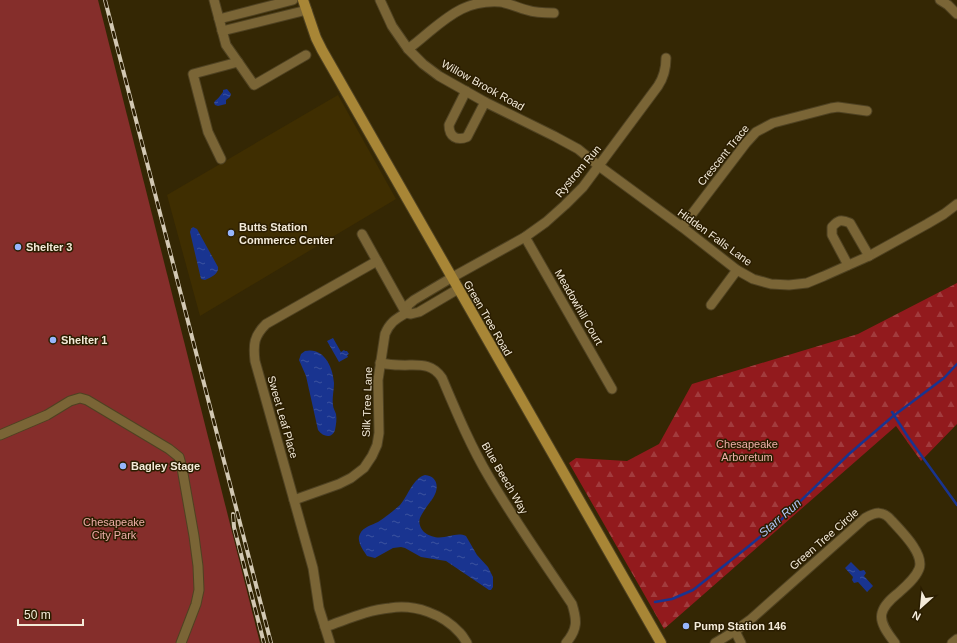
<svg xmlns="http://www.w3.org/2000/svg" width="957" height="643" font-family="Arial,sans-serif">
<defs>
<pattern id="forest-firs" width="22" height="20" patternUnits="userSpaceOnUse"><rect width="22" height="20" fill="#921a1d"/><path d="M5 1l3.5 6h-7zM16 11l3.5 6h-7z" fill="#a23b3d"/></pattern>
<pattern id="water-ripples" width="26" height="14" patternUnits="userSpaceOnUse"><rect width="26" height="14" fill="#193490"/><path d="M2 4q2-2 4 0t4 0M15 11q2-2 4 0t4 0" fill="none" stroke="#3b529f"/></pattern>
</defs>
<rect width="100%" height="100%" fill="#342704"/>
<polygon fill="#3f2e01" points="338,95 396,199 200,316 167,195"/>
<polygon fill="url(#forest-firs)" points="957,283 957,424 921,461 896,426 664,629 569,463 576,458 627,461 659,444 692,384 858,334"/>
<polygon fill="#852e2b" points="0,0 98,0 260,643 0,643"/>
<g fill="url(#water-ripples)">
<path d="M227,89L231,94L230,97L226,100V104L218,106L215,105L214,103L215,101C218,99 220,96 223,92V90Z"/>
<path d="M193,227L197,229L218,267C219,274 211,277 205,280L201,279L190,232L191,229Z"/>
<polygon points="333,338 341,352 344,350 345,351 347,351 349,354 347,355 348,357 339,362 327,341"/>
<path d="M305,351C324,347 333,367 334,383C334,390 332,398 333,405C333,408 335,411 336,414C337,419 336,425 335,430C332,439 323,437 318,430L306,376L299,360L301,354Z"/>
<path d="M425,475C437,476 440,487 433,498C429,504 423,511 420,518C418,523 421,529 424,532C441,545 453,530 466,536L477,555L488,567L493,577V587L491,590H489L446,561L421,557L405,548L401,547L393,548L375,558L367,556C363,550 356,541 360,534C363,527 372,525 378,522C386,517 393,511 400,505C408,496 413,478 425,475Z"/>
<polygon points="851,562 860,571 864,570 866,573 864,576 873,586 867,592 858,582 854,583 852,580 853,577 845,568"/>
</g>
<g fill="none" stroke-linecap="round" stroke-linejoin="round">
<g stroke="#193490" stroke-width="2.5">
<polyline points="892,412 908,437 957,505"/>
<polyline points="655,602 672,599 693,590 749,546 782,519 849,454 892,417 944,378 957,364"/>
</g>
<defs>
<g id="street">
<polyline points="214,0 226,45 238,62 193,74 208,132 221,159"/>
<polyline points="380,0 392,26 408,49 423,64 439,76 485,102 554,136 578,149 599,166 682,227 737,270 753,279 771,284 789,285 807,283 824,276 869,256 927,224 944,214 957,204"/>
<polyline points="940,0 948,5 957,14"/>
<polyline points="219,19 293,0"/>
<polyline points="222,31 307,10"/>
<path d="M408,49C415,44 422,38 429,32C452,13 469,0 500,2C509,3 518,8 527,10C536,13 545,13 554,13"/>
<polyline points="238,62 254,85 306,55"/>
<path d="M466,91L449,125C449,137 457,141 467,137L485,102"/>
<polyline points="682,227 746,143 756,132 773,123 831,108 838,107 867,111"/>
<polyline points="525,237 612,389"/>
<path d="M848,265L832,235V227C838,220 841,219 850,223L869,256"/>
<path d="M458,289L419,312L411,314L406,313L408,305L414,300L451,278L525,237L546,222L565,205L583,187L658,86C664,77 666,69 666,58"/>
<polyline points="711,305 737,270"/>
<path d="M380,363C386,364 393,365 399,365C416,366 431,361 442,378C456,411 470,445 489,477C514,520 544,562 572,604C577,620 578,629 566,643"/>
<polyline points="0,435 47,415 70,401 80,398 87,400 169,449 179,457 182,468 194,536 198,566 199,590 196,604 181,643"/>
<path d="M294,500L339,484L351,478L364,468L372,456L377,445L379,433L378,380L385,334C390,322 396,319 406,313L362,234"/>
<path d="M325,627C346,620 367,610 390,608C415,604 443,614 460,633C463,636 465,640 467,643"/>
<polyline points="735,631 741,643"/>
<path d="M330,643L319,608L313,568L255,361C253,344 254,336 266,324L377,261"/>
<path d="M715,643L735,631L750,620L865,518C876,512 883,510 892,521C901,531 925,554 919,569C915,579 905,587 897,594C891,599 884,605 882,613C879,623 889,635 895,643"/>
<polyline points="952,643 957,639"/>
</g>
<polyline id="secondary" points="303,0 316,38 322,50 661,643"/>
</defs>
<use href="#street" stroke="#4f4222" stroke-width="11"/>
<use href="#secondary" stroke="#4f4222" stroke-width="12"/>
<use href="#street" stroke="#7a6536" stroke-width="9"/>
<use href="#secondary" stroke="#a88636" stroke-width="10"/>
<defs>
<g id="rail">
<polyline points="105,0 271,643"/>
<polyline points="233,514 234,527 264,643"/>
</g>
</defs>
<use href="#rail" stroke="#d2c8b3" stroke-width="4"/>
<use href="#rail" stroke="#2a1d00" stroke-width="2.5" stroke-dasharray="8" stroke-linecap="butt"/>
</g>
<g fill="#97b6fd" stroke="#2a1d00" stroke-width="1.5">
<circle cx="231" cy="233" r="4"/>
<circle cx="18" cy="247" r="4"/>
<circle cx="53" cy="340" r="4"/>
<circle cx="123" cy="466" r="4"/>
<circle cx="686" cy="626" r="4"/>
</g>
<g text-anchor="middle" stroke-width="3" stroke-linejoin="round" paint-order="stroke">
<g font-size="11" fill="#f3ead8" stroke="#2a1d00">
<text transform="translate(483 85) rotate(29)" y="4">Willow Brook Road</text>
<text transform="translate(723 155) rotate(-51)" y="4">Crescent Trace</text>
<text transform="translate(578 171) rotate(-50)" y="4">Rystrom Run</text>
<text transform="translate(715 237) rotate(36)" y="4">Hidden Falls Lane</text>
<text transform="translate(579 307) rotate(60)" y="4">Meadowhill Court</text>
<text transform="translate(488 318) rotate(60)" y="4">Green Tree Road</text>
<text transform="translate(367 402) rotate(-88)" y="4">Silk Tree Lane</text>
<text transform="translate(283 417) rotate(74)" y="4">Sweet Leaf Place</text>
<text transform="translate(505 478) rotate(60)" y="4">Blue Beech Way</text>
<text transform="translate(824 539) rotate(-41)" y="4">Green Tree Circle</text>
</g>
<g font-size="11" font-weight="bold" fill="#f3ead8" stroke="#2a1d00" text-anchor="start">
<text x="239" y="231">Butts Station<tspan x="239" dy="13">Commerce Center</tspan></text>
<text x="26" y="251">Shelter 3</text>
<text x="61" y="344">Shelter 1</text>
<text x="131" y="470">Bagley Stage</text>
<text x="694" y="630">Pump Station 146</text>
</g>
<g font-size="11" fill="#edafa8" stroke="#2a1d00">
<text x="747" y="448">Chesapeake<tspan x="747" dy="13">Arboretum</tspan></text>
<text x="114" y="526">Chesapeake<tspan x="114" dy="13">City Park</tspan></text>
</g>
<g font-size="12" font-style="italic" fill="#b0c6f8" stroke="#2a1d00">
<text transform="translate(780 518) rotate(-41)" y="4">Starr Run</text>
</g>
</g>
<g transform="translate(921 607) rotate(207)" stroke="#2a1d00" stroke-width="3" paint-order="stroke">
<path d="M0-3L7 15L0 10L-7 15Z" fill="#f3ead8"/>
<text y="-6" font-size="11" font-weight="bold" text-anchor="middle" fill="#f3ead8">N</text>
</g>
<path d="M18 619v6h65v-6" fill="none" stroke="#f3ead8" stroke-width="2"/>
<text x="24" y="619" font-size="12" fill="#f3ead8" stroke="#2a1d00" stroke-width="3" paint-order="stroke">50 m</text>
</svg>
